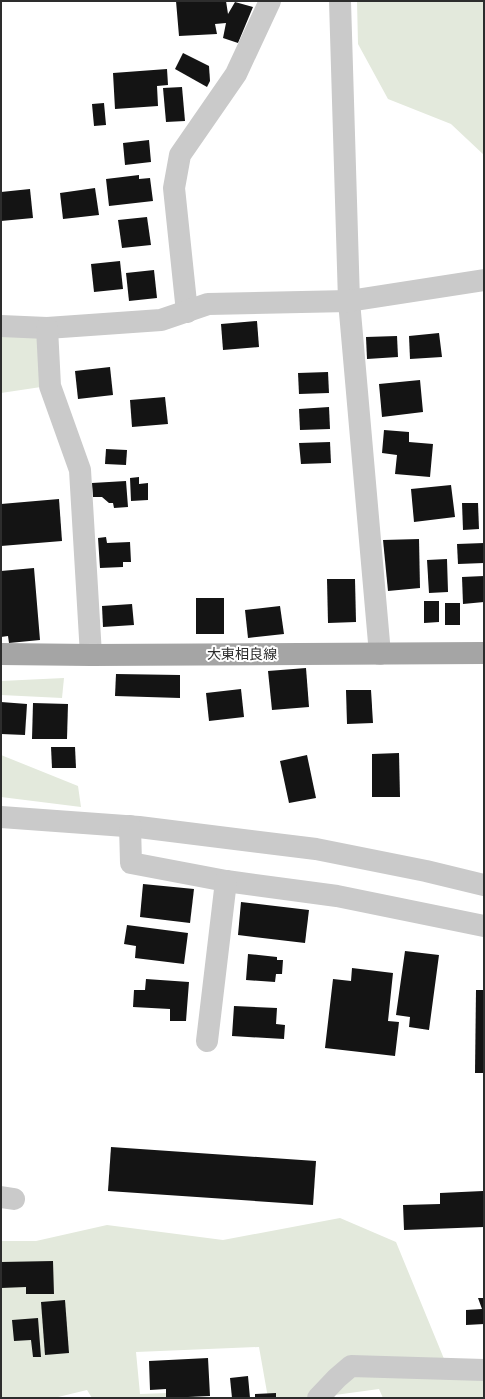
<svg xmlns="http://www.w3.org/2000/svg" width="485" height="1399" font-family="Montserrat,'Noto Sans JP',sans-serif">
<rect width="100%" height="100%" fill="#fff"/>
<g fill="#e3e9dc">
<polygon points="357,1 484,1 484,155 451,124 388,99 358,44"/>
<polygon points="1,334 43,338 41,387 1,393"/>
<polygon points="64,678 62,698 1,695 1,681"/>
<polygon points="1,755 78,786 81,807 1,797"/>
<polygon points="340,1218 396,1242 449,1371 484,1370 484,1398 383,1398 379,1389 313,1398 268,1398 259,1347 136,1352 140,1394 195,1392 194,1398 92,1398 87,1390 54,1398 1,1398 1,1241 36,1241 107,1225 223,1240"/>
</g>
<g fill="#141414">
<polygon points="176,1 226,1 228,14 235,2 253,7 238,43 223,38 226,23 215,24 217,34 179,36"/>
<polygon points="183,53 209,66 210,81 207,87 175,69"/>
<polygon points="167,69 168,85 157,86 158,106 115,109 113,73"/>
<polygon points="182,87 185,121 166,122 163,88"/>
<polygon points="104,103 106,125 94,126 92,104"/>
<polygon points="149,140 151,162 125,165 123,143"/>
<polygon points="139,175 139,179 150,178 153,201 109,206 106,179"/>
<polygon points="95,188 99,215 63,219 60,193"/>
<polygon points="30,189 33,218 1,221 1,192"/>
<polygon points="147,217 151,245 122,248 118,220"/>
<polygon points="120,261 123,289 94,292 91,264"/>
<polygon points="154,270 157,298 129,301 126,273"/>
<polygon points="257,321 259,347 223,350 221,324"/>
<polygon points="439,333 442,357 410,359 409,336"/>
<polygon points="397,336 398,357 367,359 366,337"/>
<polygon points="110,367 113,395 78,399 75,371"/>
<polygon points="328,372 329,393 299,394 298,373"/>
<polygon points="420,380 423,412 382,417 379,384"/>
<polygon points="165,397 168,424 132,427 130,400"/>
<polygon points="329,407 330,429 300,430 299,409"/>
<polygon points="384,430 409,432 409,442 433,444 430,477 395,474 397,455 382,453"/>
<polygon points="330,442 331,463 301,464 299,443"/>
<polygon points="106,449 127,450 126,465 105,464"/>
<polygon points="139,477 139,484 148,483 148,500 131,501 130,478"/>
<polygon points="126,481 128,507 114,508 113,503 109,503 102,497 93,497 92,483"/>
<polygon points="451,485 455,517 414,522 411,489"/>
<polygon points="59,499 62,541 1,546 1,504"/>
<polygon points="462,503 478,503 479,529 463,530"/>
<polygon points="106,537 107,543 130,542 131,562 123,562 123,567 100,568 98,538"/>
<polygon points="419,539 420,588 388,591 383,540"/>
<polygon points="484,543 484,563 458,564 457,544"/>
<polygon points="447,559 448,592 429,593 427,560"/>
<polygon points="34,568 40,640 9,643 8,636 1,637 1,571"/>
<polygon points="484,576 484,602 463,604 462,577"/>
<polygon points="327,579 355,579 356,622 328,623"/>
<rect x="196" y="598" width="28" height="36"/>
<polygon points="424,601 439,601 439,622 424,623"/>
<rect x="445" y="603" width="15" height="22"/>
<polygon points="132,604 134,625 103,627 102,606"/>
<polygon points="280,606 284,634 248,638 245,610"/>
<polygon points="306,668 309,707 272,710 268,671"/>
<polygon points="116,674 180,675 180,698 115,696"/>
<polygon points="241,689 244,717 209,721 206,693"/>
<polygon points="346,690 371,690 373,723 347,724"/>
<polygon points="1,702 27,704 25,735 1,734"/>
<polygon points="33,703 68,704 67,739 32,739"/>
<polygon points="51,747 75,747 76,768 52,768"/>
<polygon points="399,753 400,797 372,797 372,754"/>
<polygon points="307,755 316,798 289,803 280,761"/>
<polygon points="143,884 194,889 190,923 140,917"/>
<polygon points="241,902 309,910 305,943 238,935"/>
<polygon points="127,925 188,933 184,964 135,958 136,946 124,944"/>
<polygon points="405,951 439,955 429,1030 409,1027 410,1017 396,1015"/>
<polygon points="248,954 277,957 277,960 283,960 282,974 276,974 275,982 246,980"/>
<polygon points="352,968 393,973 388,1021 399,1022 395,1056 325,1048 333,979 351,981"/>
<polygon points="146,979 189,982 186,1021 170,1021 170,1009 133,1007 134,990 145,990"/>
<polygon points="476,990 484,990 484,1073 475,1073"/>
<polygon points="234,1006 277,1008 276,1024 285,1025 284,1039 232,1036"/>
<polygon points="111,1147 316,1161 313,1205 108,1191"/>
<polygon points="483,1191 484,1227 404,1230 403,1205 440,1204 440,1193"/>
<polygon points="53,1261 54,1294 26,1294 26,1287 1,1288 1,1262"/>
<polygon points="478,1298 484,1298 484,1324 466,1325 466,1310 482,1309"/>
<polygon points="65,1300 69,1353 45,1355 41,1302"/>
<polygon points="38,1318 41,1357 33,1357 31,1340 14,1341 12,1320"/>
<polygon points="208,1358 210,1396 166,1398 166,1389 150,1390 149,1361"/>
<polygon points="248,1376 250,1398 232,1398 230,1378"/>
<polygon points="276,1393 276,1398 255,1398 255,1394"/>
</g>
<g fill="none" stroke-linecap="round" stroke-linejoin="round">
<g stroke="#cacaca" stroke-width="22">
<polyline points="340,1 349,301 380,654"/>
<polyline points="187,312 174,188 180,155 236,74 270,1"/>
<polyline points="1,326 47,328 161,320 208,304 349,301 484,280"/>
<polyline points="47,328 50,386 80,470 91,655"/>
<polyline points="1,817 139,827 316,849 426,871 484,885"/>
<polyline points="130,826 131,863 226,881 337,896 484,926"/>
<polyline points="207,1041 226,881"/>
<polyline points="1,1197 14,1199"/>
<polyline points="318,1398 337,1378 351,1366 484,1370"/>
</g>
<polyline stroke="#a5a5a5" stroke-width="22" points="1,654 91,655 484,653"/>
</g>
<g text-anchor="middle" stroke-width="4" stroke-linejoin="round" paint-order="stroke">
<g font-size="14" fill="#2d2d2d" stroke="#fff">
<text x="242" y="659">大東相良線</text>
</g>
</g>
<rect width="485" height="1399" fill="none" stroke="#2d2d2d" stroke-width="4"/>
</svg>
